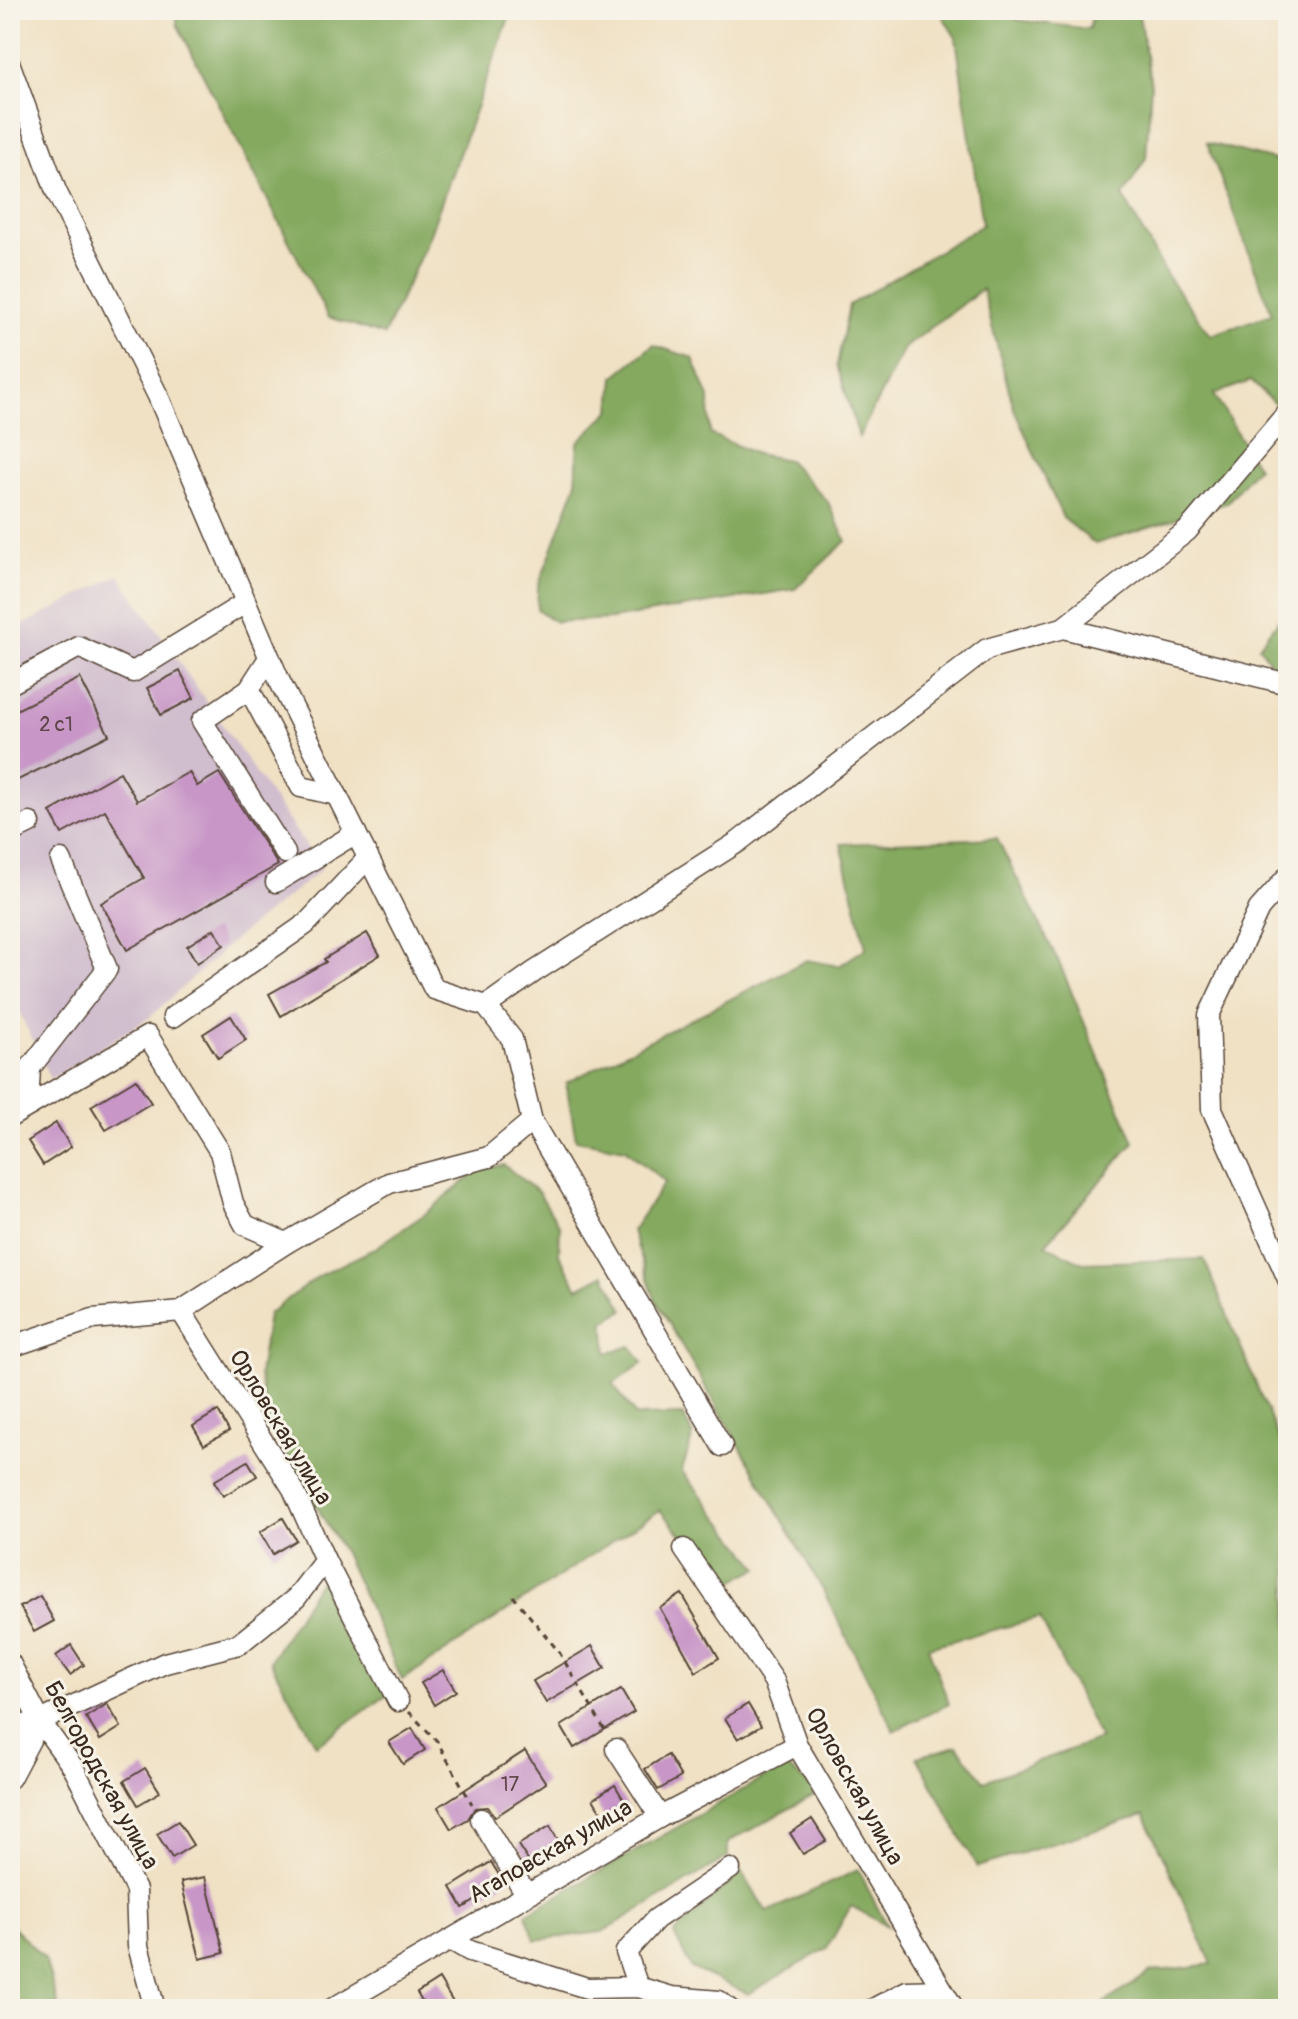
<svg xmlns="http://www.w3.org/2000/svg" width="1298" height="2019" font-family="Pangolin,sans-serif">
<rect width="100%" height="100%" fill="#f7f3e8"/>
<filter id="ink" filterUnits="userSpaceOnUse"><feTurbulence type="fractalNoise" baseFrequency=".0125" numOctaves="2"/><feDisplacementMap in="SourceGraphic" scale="16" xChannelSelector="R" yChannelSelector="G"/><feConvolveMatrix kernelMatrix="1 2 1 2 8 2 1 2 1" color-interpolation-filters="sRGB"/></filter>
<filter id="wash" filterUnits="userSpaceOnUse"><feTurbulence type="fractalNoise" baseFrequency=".006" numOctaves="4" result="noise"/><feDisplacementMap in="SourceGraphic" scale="32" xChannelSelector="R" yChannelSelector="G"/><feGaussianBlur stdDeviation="1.8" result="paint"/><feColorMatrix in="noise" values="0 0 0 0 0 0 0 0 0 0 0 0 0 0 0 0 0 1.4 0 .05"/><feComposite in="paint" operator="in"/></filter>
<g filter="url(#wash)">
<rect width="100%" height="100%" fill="#f0e1c4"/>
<polygon fill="#d0bdcd" points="119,575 322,869 236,938 149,1018 50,1079 10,991 10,632"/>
<g fill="#84a95f" stroke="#606a3e" stroke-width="2">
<polygon points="177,10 512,10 426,244 384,335 328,317 177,24"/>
<polygon points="939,10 1011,10 1018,20 1089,29 1093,10 1138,10 1151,85 1146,158 1123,196 1169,279 1211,335 1272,314 1207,143 1279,161 1288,174 1288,417 1251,381 1214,394 1257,467 1227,503 1095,544 1063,518 1014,409 982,289 904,348 859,437 837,365 849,305 982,225 956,38"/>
<polygon points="653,345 693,358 709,398 710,434 756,454 788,460 828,502 846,541 795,589 611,619 555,622 537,609 538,587 576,485 578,442 611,410 614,377"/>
<polygon points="1288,608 1288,672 1276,670 1259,646"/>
<polygon points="997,838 1061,967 1134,1142 1045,1245 1083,1263 1204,1259 1288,1461 1288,2009 1104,2009 1104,2003 1151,1972 1212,1964 1144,1815 977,1867 917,1757 957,1746 984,1781 1100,1739 1040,1618 928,1647 949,1704 894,1731 823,1590 655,1299 632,1231 665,1182 625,1149 576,1140 566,1083 807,960 839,966 866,948 841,844"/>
<polygon points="504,1165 539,1193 560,1227 559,1254 578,1288 604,1274 624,1310 604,1321 607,1353 631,1346 643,1363 613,1384 636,1416 683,1415 693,1435 682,1471 759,1568 724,1585 660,1510 402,1680 344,1553 267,1422 259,1375 268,1314 320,1275 374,1249 425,1214 480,1169"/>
<polygon points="319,1582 333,1586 393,1691 316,1745 270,1661"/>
<polygon points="786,1765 818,1793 728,1842 728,1857 602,1932 535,1940 526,1914"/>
<polygon points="858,1870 887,1926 851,1906 827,1948 748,1994 691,1968 674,1934 741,1871 767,1912"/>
<polygon points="10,1924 45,1959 59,2009 10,2009"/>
</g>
<g id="blocks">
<g fill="#c896c7">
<polygon points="180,671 194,698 161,715 147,688"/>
<polygon points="80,678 109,735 10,784 10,713"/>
<polygon points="120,772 137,801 189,772 197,786 219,773 278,865 127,950 101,903 144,878 105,810 62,834 50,812"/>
<polygon points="214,929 224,945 197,963 187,946"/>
<polygon points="367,933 380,955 281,1016 269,994 326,962 324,959"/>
<polygon points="231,1016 246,1040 218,1058 203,1034"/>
<polygon points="136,1079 151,1103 106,1130 91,1106"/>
<polygon points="56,1123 71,1147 43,1165 28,1141"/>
<polygon points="218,1411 229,1431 204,1445 193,1426"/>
<polygon points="248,1461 257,1476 223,1496 214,1481"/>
<polygon points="283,1518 296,1540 273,1554 260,1532"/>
<polygon points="682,1594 719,1658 696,1672 660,1608"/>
<polygon points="40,1596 54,1621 34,1632 20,1607"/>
<polygon points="71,1645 84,1665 70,1675 56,1656"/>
<polygon points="592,1646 605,1668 546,1703 533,1681"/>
<polygon points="443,1670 456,1691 434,1705 421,1683"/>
<polygon points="621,1690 634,1712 574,1748 561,1726"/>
<polygon points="107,1704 121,1727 100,1740 86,1717"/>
<polygon points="748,1704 761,1726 738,1739 725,1718"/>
<polygon points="412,1728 425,1750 403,1764 389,1742"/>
<polygon points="525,1751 546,1783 495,1817 488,1807 475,1808 468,1819 451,1829 438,1807"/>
<polygon points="668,1755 681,1777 658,1790 645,1769"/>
<polygon points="145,1768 160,1792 138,1805 124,1781"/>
<polygon points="615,1785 628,1807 606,1820 593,1799"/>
<polygon points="812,1819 826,1841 803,1854 790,1833"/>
<polygon points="178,1821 193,1845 172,1858 157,1834"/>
<polygon points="550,1826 563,1849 532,1867 518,1845"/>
<polygon points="491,1862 504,1883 463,1908 451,1887"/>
<polygon points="205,1877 224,1953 200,1959 181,1882"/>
<polygon points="439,1979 457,2009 426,2009 417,1993"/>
</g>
</g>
</g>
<g filter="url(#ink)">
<use href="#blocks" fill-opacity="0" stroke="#564537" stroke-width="2"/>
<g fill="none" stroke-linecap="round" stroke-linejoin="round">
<defs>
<g id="minor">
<polyline points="10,65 56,191 158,396 280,682 434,989 486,1006 512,1039 532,1121 489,1157 389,1183 286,1243 181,1311 93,1319 10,1347"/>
<polyline points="1063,628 1187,531 1288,412"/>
<polyline points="269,658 249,689 301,787 337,795"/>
<polyline points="10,684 79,647 133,672 245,603"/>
<polyline points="249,689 202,721 285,853"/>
<polyline points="10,833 30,823"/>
<polyline points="1288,876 1259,909 1209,1015 1212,1109 1288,1279"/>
<polyline points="276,882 356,833"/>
<polyline points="486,1006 534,972 738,842 987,649 1063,628 1288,684"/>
<polyline points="173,1017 306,924 368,858"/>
<polyline points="10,1090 28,1105 30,1068 107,969 61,860"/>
<polyline points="10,1117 148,1036 220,1152 233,1203 245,1225 286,1243"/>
<polyline points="532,1121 722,1446"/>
<polyline points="181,1311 293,1489 325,1560 398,1701"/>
<polyline points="684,1549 774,1681 797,1745 954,2009"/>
<polyline points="10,1663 40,1721 73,1767 136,1890 138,1946 155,2009"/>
<polyline points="10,1729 40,1721 165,1663 239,1644 296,1598 325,1560"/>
<polyline points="616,1749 660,1817"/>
<polyline points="10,1778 40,1721"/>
<polyline points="481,1819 526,1894"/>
<polyline points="451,1940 470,1951 587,1988 638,1987 672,1997 719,2001 729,2009"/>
<polyline points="638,1987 626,1952 656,1919 730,1869"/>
<polyline points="332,2009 660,1817 797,1745"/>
<polyline points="873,2009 907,1991 942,1990"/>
</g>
</defs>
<use href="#minor" stroke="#564537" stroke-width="23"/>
<g stroke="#564537" stroke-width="3" stroke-dasharray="6 6" stroke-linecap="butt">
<polyline points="513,1596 559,1652 607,1734"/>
<polyline points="409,1712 437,1741 472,1804"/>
</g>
<use href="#minor" stroke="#fff" stroke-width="20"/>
</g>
</g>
<g text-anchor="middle" stroke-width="6" stroke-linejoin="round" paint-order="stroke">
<g font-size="20" fill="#5e4548">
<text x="56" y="731">2 с1</text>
<text x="510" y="1791">17</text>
</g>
<g font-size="24" fill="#3b2a1e" stroke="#f7f3e8">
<text transform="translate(281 1427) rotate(59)" y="8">Орловская улица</text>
<text transform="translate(102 1775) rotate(61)" y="8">Белгородская улица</text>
<text transform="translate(855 1786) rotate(61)" y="8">Орловская улица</text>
<text transform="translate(550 1851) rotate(-30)" y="8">Агаповская улица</text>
</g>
</g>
<rect width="1298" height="2019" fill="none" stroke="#f7f3e8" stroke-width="40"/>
</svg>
